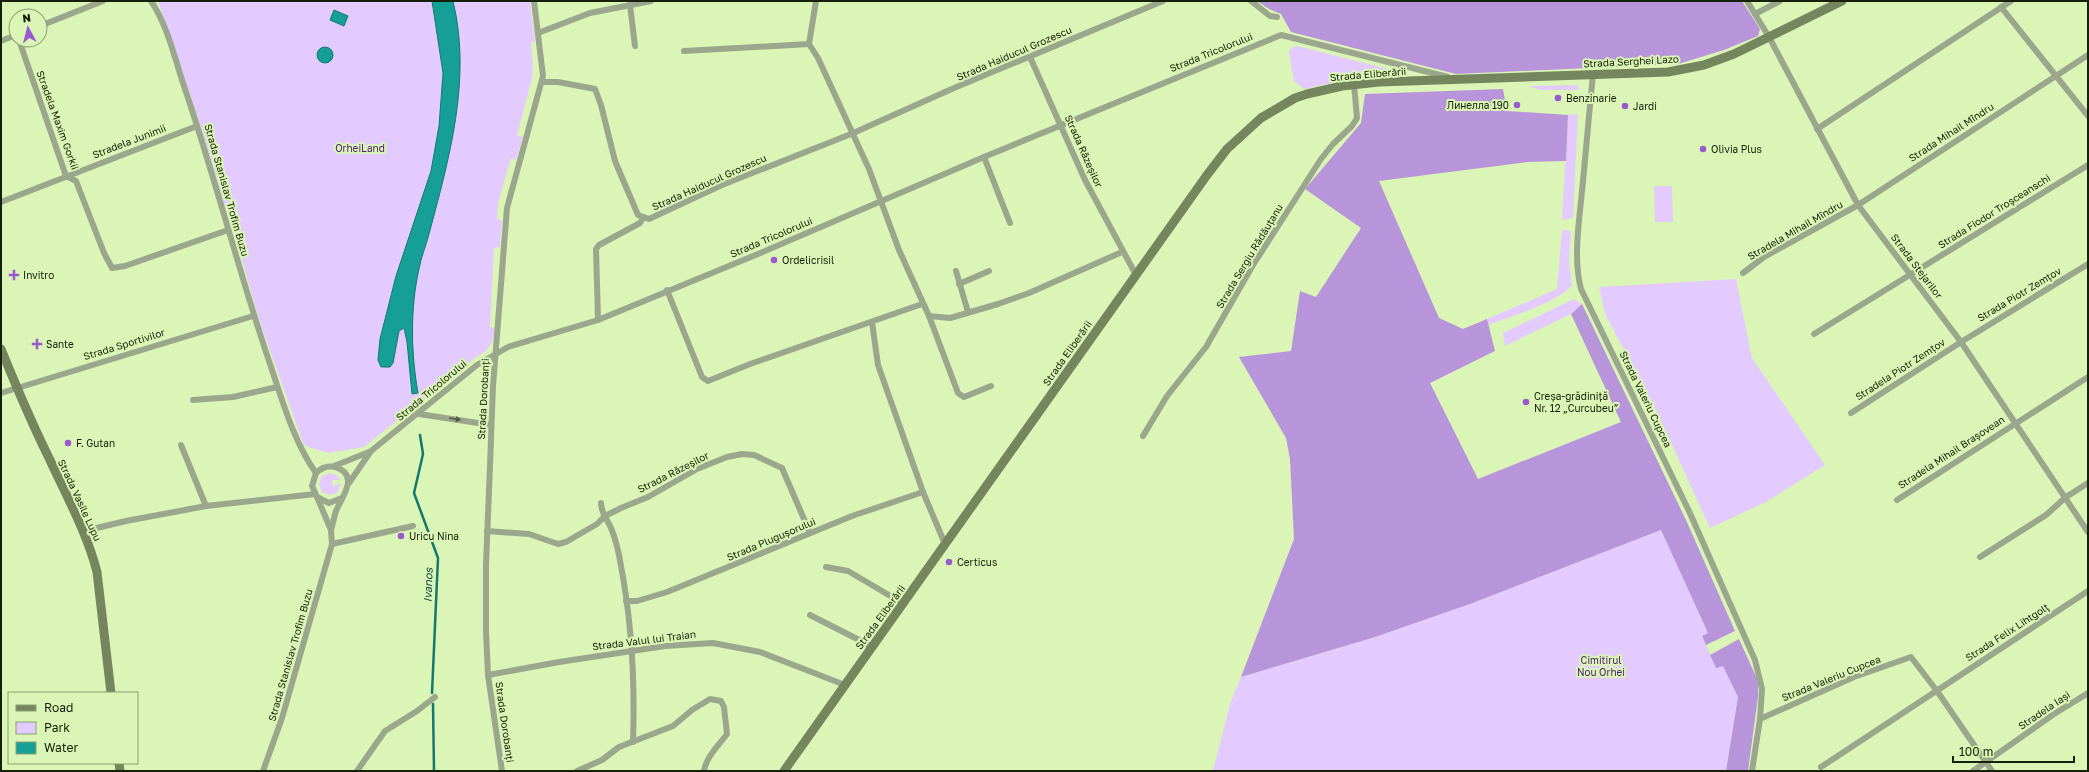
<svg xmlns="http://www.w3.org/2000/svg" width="2089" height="772" font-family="'Golos Text',sans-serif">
<rect width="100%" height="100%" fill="#daf5b6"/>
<g fill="#e4cbff">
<path d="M158,1H530L535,42L531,43L533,65L532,78L517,136L523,137L516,160L511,158L498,203L497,219L502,220L500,247L494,248L490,327L495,328C493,343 490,350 476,357L364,447L329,453L308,447L303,443L260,322L227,209L224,203L200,124Z"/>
<polygon points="1297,46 1412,75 1345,80 1304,89 1294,81 1289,54 1290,49"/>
<polygon points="1578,85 1579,90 1541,90 1527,86"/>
<polygon points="1578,114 1573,218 1562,220 1568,115"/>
<polygon points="1654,186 1672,186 1673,222 1655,222"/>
<path d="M1562,230H1568L1571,233L1569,261L1572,285C1559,302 1510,317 1488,325L1487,319L1557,289Z"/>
<polygon points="1736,279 1752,358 1825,465 1766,502 1710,528 1656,410 1605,314 1599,287"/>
<polygon points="1574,299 1582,304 1571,314 1505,346 1503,333"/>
<polygon points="330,473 338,476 340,480 332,480 333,486 341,483 338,492 330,495 322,492 319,484 322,476"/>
<polygon points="1661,530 1708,633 1702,636 1716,667 1723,665 1738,697 1726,771 1213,771 1230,704 1241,677 1372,638 1470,604"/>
</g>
<g fill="#b894db">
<polygon points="1257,1 1742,1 1760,29 1758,36 1724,50 1678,64 1456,74 1291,32 1281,14 1269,9"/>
<polygon points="1503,89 1507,111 1568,115 1566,161 1527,162 1379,181 1439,318 1463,329 1487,319 1495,351 1430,383 1478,479 1621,422 1571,314 1582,304 1686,520 1735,631 1706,645 1702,636 1708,633 1661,530 1470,604 1372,638 1241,677 1294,539 1290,459 1286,438 1239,357 1291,351 1300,291 1316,297 1361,228 1305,189 1361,123 1365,94"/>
<polygon points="1739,639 1758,681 1758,697 1748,771 1726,771 1738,697 1723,666 1716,668 1710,655"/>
</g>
<g fill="#159f96" stroke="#15796b">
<path d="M432,1H453C472,79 449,159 429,234C426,246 421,257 419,269C410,309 411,353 418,393L412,394L407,342L404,328L399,331L393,363L390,367H381L378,360L380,339L396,276L431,171L439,126L443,73Z"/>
<polygon points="334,10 348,16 344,26 330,20"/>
<circle cx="325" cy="55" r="8"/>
</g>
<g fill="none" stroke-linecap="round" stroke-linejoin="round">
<g stroke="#15796b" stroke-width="2.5">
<polyline points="420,435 423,454 414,493 438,558 432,693"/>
<polyline points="433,704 434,771"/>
</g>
<g stroke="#9ba78d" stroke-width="6">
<path d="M151,1C168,26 175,60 185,89C216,180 239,273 270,364C282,399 294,443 316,473"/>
<polyline points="816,1 809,44 818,58 869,169 899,250 929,316 958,393 964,397 991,386"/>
<polyline points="1251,1 1270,16 1277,17"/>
<polyline points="1747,1 1769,37 1858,205 1961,342 2088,532"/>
<polyline points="630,5 635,46"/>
<polyline points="2001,7 2088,116"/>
<polyline points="1755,14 1780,1"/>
<polyline points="40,26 103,1"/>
<polyline points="538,33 590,13 651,1"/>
<polyline points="19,40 66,176 76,181 104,253 112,268 125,266 228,230"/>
<polyline points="1,41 16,35"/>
<polyline points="684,51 809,44"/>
<polyline points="1030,57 1085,180 1136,275"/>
<path d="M1593,75C1589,113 1586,152 1582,191C1579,223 1573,258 1581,289L1689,511L1755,660L1762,689L1760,719L1752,771"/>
<polyline points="542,82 558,82 595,89 601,105 615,161 638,215 649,219 722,185 851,134 954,88 1163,1"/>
<polyline points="1817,129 2011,1"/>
<polyline points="984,157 1010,223"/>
<polyline points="1,202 197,126"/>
<polyline points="956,271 968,312"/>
<polyline points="1743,273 1764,257 1858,205 2088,55"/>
<polyline points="959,284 989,271"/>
<polyline points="667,290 702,377 708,381 750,364 922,304"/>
<polyline points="929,316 950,318 998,304 1029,293 1122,252"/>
<polyline points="598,320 596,249 599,245 640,223 643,218"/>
<polyline points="872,322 878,365 923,492 945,544"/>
<polyline points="1814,334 2088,165"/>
<polyline points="1,393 253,316"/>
<polyline points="193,400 233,397 277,387"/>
<polyline points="1851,413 1961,342 2088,264"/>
<polyline points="419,414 491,425"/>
<polyline points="1143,436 1167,396 1206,347 1253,265 1321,159 1333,144 1352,126 1357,118 1354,84"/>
<polyline points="181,445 206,506"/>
<polyline points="334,466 369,452"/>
<polyline points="349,483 371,451 477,365 508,347 598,320 758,254 984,157 1281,35 1448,77"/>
<polyline points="1897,500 2088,377"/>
<path d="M601,503C601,513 607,519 611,528C616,540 619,553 621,566C632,624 635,684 633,742"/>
<path d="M331,530C333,524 334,517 336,511C341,498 361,475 335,467C327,465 321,468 316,473L312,486L317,497L329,503L342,498"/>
<polyline points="84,531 126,521 206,506 315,494"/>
<polyline points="487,531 529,534 558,544 566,542 597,524 605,516 621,508 648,497 697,469 727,457 742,454 754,455 782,468 810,533"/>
<polyline points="332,544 413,526"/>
<polyline points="1980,557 2046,515 2066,497 2088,483"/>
<polyline points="826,567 848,571 904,604"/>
<polyline points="626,601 637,601 667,592 852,516 923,492"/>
<polyline points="810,615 873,647"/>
<polyline points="488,675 559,662 665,646 713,643 760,652 845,685"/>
<polyline points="1760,719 1854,677 1911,657 1937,691 1992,771"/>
<polyline points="1821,767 2088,591"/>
<polyline points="263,771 282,718 332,544 331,530 317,497"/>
<polyline points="357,771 385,731 417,711 435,697"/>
<polyline points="502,771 488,675 486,632 486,564 490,466 493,386 507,208 543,76 534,1"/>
<path d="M577,771L602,760L619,747L673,726L692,710L710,699L721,701L724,707L727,734C719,745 706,757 704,771"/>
<polyline points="1973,771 2054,714 2088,693"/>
</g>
<g stroke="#75865f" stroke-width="9">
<path d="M1,349C16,386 32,424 50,460C67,497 87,533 97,572L111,693"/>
<polyline points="119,763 120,771"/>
<polyline points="784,771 1207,175 1227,149 1261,118 1295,98 1307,94 1342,86 1379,82 1668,72 1704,65 1734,54 1842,1"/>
</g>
</g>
<defs><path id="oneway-solid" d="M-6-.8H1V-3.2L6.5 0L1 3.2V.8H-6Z"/></defs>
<use fill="#525c43" href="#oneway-solid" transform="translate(455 419) rotate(9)"/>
<g fill="#9a59cf" stroke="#daf5b6" stroke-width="1.5">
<circle cx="1558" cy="98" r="4"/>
<circle cx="1517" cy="105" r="4"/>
<circle cx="1625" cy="106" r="4"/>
<circle cx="1703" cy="149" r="4"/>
<circle cx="774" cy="260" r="4"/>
<path d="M12 269h4v4h4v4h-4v4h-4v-4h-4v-4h4z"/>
<path d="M35 338h4v4h4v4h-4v4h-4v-4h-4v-4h4z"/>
<circle cx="1526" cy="402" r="4"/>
<circle cx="68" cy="443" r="4"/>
<circle cx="401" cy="536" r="4"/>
<circle cx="949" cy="562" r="4"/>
</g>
<g text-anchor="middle" stroke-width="4" stroke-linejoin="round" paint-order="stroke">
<g font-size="10" fill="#161f07" stroke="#daf5b6">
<text transform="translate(1211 52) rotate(-22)" y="4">Strada Tricolorului</text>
<text transform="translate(1014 53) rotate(-23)" y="4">Strada Haiducul Grozescu</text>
<text transform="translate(1631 61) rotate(-3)" y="4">Strada Serghei Lazo</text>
<text transform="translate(1368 74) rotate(-5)" y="4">Strada Eliberării</text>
<text transform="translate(58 120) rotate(70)" y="4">Stradela Maxim Gorkii</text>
<text transform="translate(1951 132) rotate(-33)" y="4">Strada Mihail Mîndru</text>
<text transform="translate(129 141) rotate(-21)" y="4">Stradela Junimii</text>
<text transform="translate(1084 151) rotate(66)" y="4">Strada Răzeșilor</text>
<text transform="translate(709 182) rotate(-24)" y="4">Strada Haiducul Grozescu</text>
<text transform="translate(227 190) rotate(74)" y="4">Strada Stanislav Trofim Buzu</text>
<text transform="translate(1994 211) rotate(-32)" y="4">Strada Fiodor Troșceanschi</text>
<text transform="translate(1795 230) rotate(-30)" y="4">Stradela Mihail Mîndru</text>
<text transform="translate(771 237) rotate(-23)" y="4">Strada Tricolorului</text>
<text transform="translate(1249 256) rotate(-59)" y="4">Strada Sergiu Rădăuțanu</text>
<text transform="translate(1917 266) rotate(53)" y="4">Strada Stejarilor</text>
<text transform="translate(2019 294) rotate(-31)" y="4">Strada Piotr Zemțov</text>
<text transform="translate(124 344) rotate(-17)" y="4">Strada Sportivilor</text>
<text transform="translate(1067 353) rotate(-55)" y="4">Strada Eliberării</text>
<text transform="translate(1900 369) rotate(-33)" y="4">Stradela Piotr Zemțov</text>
<text transform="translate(431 390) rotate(-40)" y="4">Strada Tricolorului</text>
<text transform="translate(483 399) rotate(-87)" y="4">Strada Dorobanți</text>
<text transform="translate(1646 399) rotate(64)" y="4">Strada Valeriu Cupcea</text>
<text transform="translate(1951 452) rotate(-33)" y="4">Stradela Mihail Brașovean</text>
<text transform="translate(673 472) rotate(-27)" y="4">Strada Răzeșilor</text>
<text transform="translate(80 500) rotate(65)" y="4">Strada Vasile Lupu</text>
<text transform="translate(771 539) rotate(-23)" y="4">Strada Plugușorului</text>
<text transform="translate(880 617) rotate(-54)" y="4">Strada Eliberării</text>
<text transform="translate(2007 632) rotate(-33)" y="4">Strada Felix Lihtgolţ</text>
<text transform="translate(644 640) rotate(-7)" y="4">Strada Valul lui Traian</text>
<text transform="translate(290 655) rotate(-74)" y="4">Strada Stanislav Trofim Buzu</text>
<text transform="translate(1831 678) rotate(-22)" y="4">Strada Valeriu Cupcea</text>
<text transform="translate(2044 710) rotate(-34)" y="4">Stradela Iași</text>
<text transform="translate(505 722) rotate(82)" y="4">Strada Dorobanți</text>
</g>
<g font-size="10" fill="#161f07" stroke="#daf5b6" text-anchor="start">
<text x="1566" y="102">Benzinarie</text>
<text x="1509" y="109" text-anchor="end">Линелла 190</text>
<text x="1633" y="110">Jardi</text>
<text x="1711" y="153">Olivia Plus</text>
<text x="782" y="264">Ordelicrisil</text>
<text x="23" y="279">Invitro</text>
<text x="46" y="348">Sante</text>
<text x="1534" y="400">Creșa-grădiniță<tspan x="1534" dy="12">Nr. 12 „Curcubeu”</tspan></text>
<text x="76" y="447">F. Gutan</text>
<text x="409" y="540">Uricu Nina</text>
<text x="957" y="566">Certicus</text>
</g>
<g font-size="10" fill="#512174" stroke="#daf5b6">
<text x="360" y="152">OrheiLand</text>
<text x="1601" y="664">Cimitirul<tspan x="1601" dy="12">Nou Orhei</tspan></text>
</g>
<g font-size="11" font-style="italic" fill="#0e4440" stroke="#daf5b6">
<text transform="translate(428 585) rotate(-88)" y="4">Ivanos</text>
</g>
</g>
<rect width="2089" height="772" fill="none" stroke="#161f07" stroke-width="4"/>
<rect x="8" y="692" width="130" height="72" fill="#daf5b6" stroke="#8c9f70"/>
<rect x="16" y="705" width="20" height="6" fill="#75865f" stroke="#8c9f70"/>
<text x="44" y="712" font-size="12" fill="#161f07">Road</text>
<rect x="16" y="722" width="20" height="12" fill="#e4cbff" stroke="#8c9f70"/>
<text x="44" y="732" font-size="12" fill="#161f07">Park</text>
<rect x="16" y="742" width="20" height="12" fill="#159f96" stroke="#8c9f70"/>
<text x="44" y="752" font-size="12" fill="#161f07">Water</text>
<g transform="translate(28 28) rotate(353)"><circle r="19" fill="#daf5b6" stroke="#8c9f70"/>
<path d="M0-3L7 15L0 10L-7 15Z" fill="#9a59cf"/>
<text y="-6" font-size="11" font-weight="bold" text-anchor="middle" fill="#161f07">N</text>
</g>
<path d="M1953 756v6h121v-6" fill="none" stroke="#161f07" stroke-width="2"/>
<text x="1959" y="756" font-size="12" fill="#161f07" stroke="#daf5b6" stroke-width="3" paint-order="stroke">100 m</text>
</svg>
